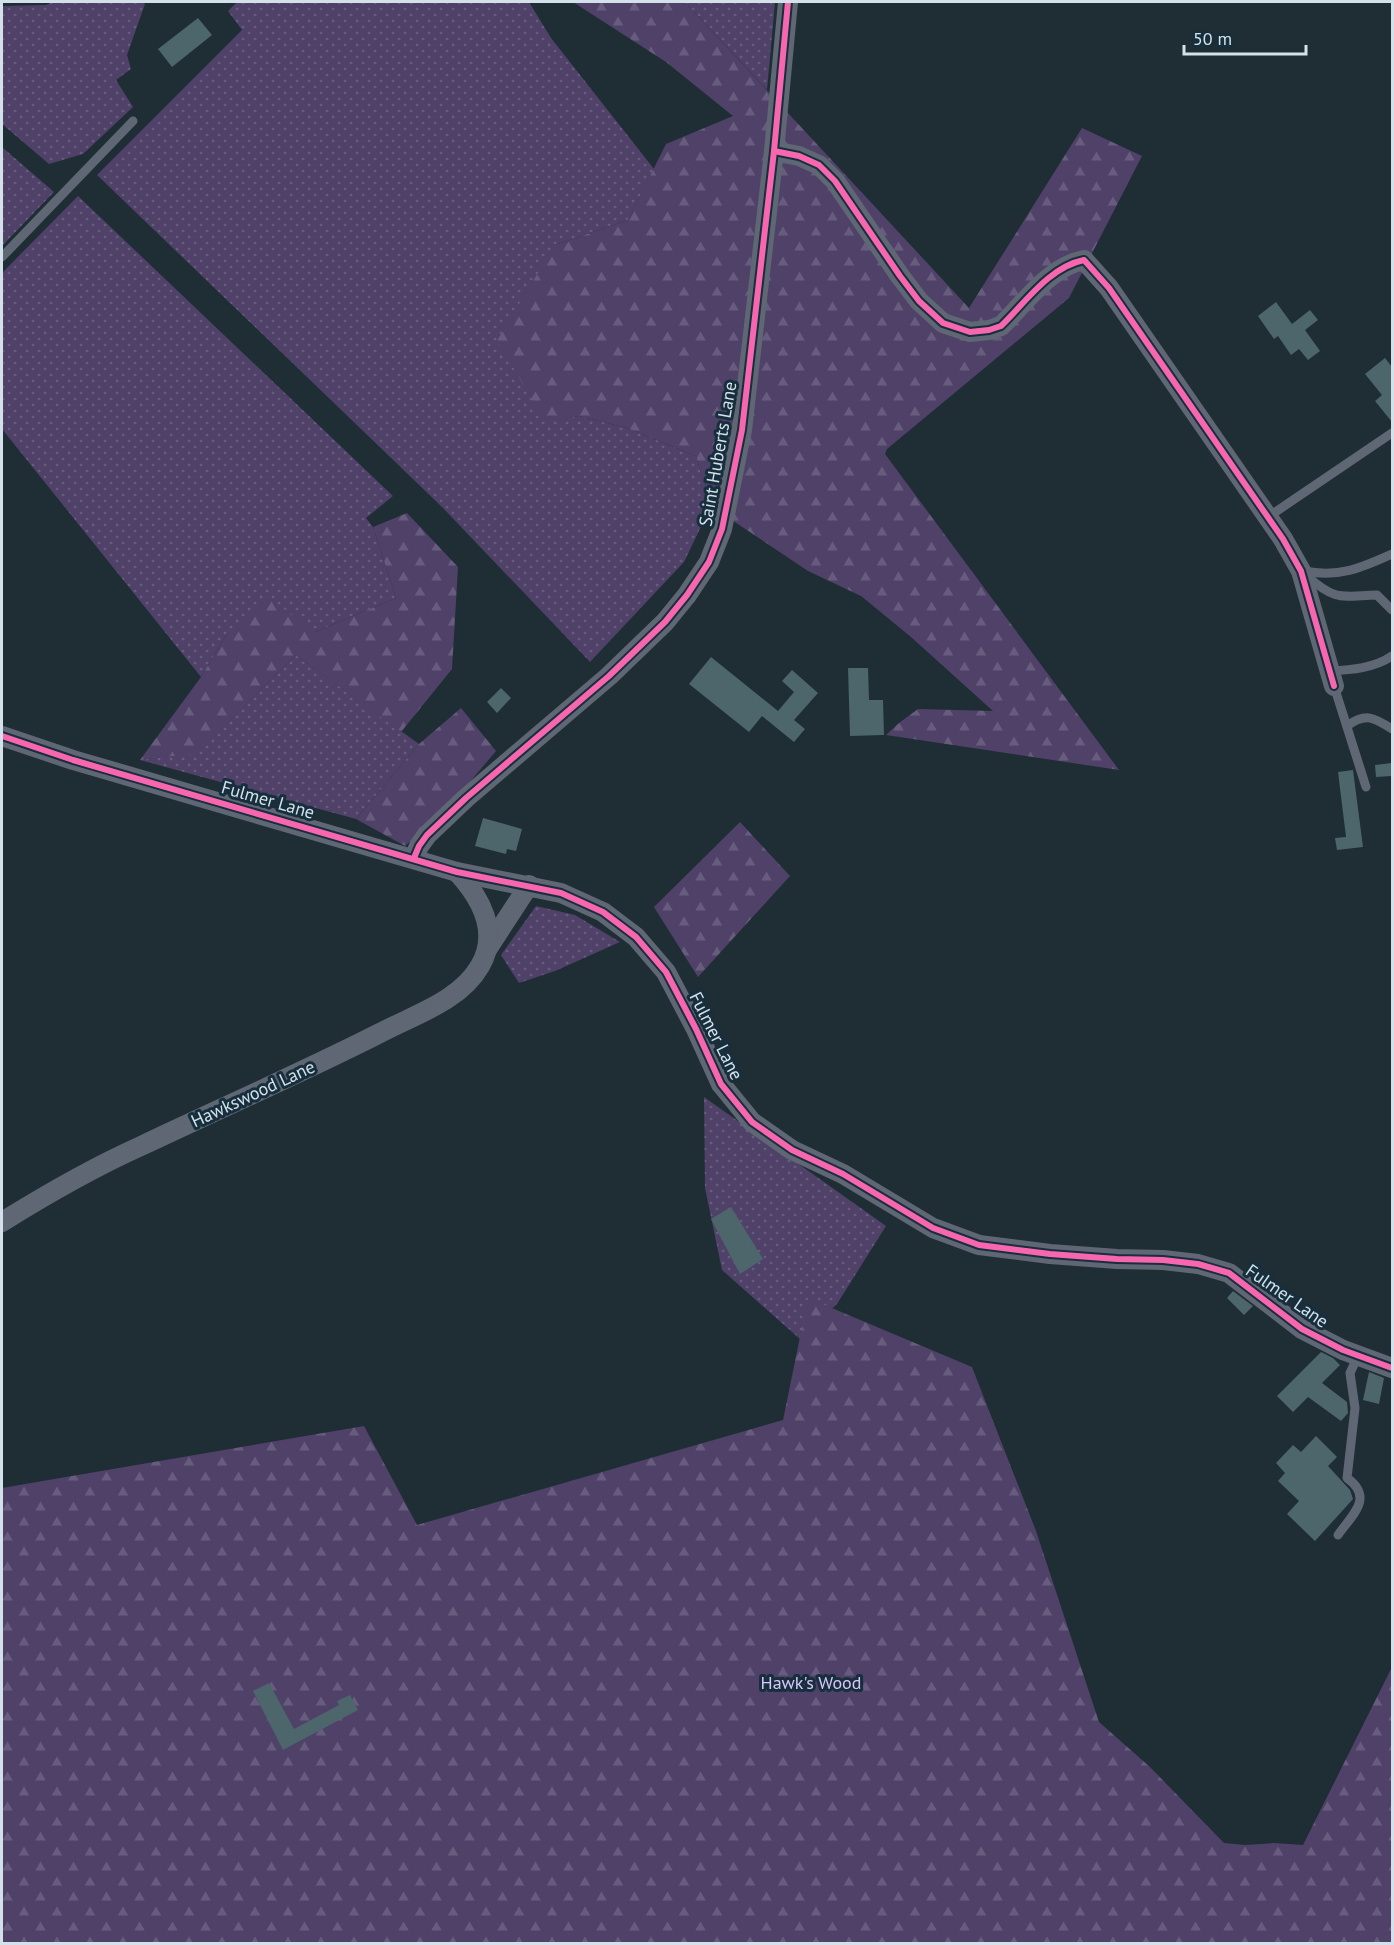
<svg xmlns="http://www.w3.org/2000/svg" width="1394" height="1945" font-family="'PT Sans',sans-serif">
<defs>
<pattern id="grass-dots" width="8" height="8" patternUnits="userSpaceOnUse" patternTransform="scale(1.5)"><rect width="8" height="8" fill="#4f4168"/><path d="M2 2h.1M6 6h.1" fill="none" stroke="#675c7e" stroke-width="1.8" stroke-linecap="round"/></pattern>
<pattern id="forest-firs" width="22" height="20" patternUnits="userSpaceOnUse" patternTransform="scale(1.5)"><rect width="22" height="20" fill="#4f4168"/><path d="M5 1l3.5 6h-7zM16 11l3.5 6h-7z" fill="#675c7e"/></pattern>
</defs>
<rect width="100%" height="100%" fill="#1f2d35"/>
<g fill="url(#grass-dots)">
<polygon points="53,2 143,2 145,4 127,55 131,69 116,80 133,107 83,154 49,164 2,124 2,6 46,5"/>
<polygon points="237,2 529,2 551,38 654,169 628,220 555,245 546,422 579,416 627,428 696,456 711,506 684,562 590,662 442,507 97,175 242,30 228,11"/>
<polygon points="685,2 775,2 767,90"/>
<polygon points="2,147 54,192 2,246"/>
<polygon points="78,196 393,496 366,518 373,527 396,598 315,632 228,632 201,677 2,429 2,273"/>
<polygon points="296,655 419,744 356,819 140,760 197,752"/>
<polygon points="536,906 575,915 620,942 555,971 519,983 501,955"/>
<polygon points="704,1097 886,1226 837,1304 800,1339 722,1270 705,1188"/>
</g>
<g fill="url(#forest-firs)">
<polygon points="573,2 685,2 969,308 1082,128 1142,156 1069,298 887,449 885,454 1119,770 886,735 899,723 918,709 993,711 911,637 861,596 808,571 711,506 696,456 627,428 579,416 546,423 497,340 555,245 628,220 666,144 733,116 666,62"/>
<polygon points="407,513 458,567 452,669 401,732 296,655 197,753 140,760 201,677 228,632 269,598 315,632 396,598 373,527"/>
<polygon points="461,708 496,751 452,803 405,846 356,819 419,744"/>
<polygon points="740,822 790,876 698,977 654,907"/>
<polygon points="808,1298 972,1367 1036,1531 1099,1722 1150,1767 1224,1843 1245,1845 1274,1843 1303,1845 1392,1667 1392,1943 2,1944 2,1488 364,1426 417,1525 783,1420"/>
</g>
<g fill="#4c666c">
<polygon points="198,18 212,35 172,67 158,49"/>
<polygon points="1276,302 1292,324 1310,310 1318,320 1305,330 1320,351 1308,360 1299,349 1291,355 1278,336 1274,339 1258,316"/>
<polygon points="1385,358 1392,367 1392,422 1375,401 1382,395 1365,374"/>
<polygon points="711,657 778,711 794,692 782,681 792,670 818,693 794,720 805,729 794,742 762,716 749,732 689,684"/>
<polygon points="848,668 868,668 869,700 883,700 884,735 850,736"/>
<polygon points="501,688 511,698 497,713 487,702"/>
<polygon points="1392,763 1392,776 1376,777 1375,765"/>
<polygon points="1353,770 1363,847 1337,850 1335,838 1346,837 1338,772"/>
<polygon points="483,818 522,829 516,851 507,849 506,854 475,846"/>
<polygon points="731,1207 763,1259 740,1274 711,1219"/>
<polygon points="1233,1291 1253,1306 1244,1315 1227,1298"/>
<polygon points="1321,1352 1333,1358 1340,1365 1322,1383 1347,1402 1348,1413 1341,1421 1308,1397 1293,1412 1277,1396"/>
<polygon points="1369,1372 1384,1378 1379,1404 1363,1400"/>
<polygon points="1316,1436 1337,1457 1328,1466 1350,1490 1353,1499 1315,1541 1287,1514 1299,1501 1278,1481 1285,1473 1276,1463 1293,1445 1301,1452"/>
<polygon points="269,1683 294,1729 339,1705 337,1701 350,1695 358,1710 283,1750 253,1691"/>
</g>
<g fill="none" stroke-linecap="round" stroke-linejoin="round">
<g stroke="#5f6674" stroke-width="9">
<polyline points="2,257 133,121"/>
<polyline points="1268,517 1392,433"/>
<path d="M1304,571C1339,578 1361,568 1392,554"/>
<path d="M1307,576C1336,602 1342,596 1377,595L1392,610"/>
<path d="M1330,671C1351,670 1375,668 1392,656"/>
<polyline points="1334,686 1366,787"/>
<path d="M1347,726C1366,712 1375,718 1392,729"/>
<path d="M1338,1535C1351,1516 1375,1498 1347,1478L1355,1408L1350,1373L1358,1356"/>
</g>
<g stroke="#5f6674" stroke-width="20">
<path d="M774,151L799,156L819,165L835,181L900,276L919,301L943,323L970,332L989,330L1001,326C1025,303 1049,267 1084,260L1109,288L1283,539L1301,571L1334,686"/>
<polyline points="2,736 73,760 457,872 561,893 603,912 636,937 666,972 696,1029 721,1084 752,1122 792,1150 843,1174 933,1228 979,1245 1050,1254 1117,1259 1163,1260 1198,1264 1229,1273 1302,1329 1343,1350 1392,1368"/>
<polyline points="414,858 419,846 427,835 466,798 609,676 665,622 687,595 709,562 722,529 742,430 774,151 788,2"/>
<polyline points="488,948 529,885"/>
<path d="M2,1222C47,1194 92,1168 141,1146C221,1108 301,1073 380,1033C414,1015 460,1001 480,966C500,932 480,897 457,872"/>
</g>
<defs>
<g id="cycleway">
<path d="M774,151L799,156L819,165L835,181L900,276L919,301L943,323L970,332L989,330L1001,326C1025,303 1049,267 1084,260L1109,288L1283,539L1301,571L1334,686"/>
<polyline points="2,736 73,760 457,872 561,893 603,912 636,937 666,972 696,1029 721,1084 752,1122 792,1150 843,1174 933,1228 979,1245 1050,1254 1117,1259 1163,1260 1198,1264 1229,1273 1302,1329 1343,1350 1392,1368"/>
<polyline points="414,858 419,846 427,835 466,798 609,676 665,622 687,595 709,562 722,529 742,430 774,151 788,2"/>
</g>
</defs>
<use href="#cycleway" stroke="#172f3d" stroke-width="10"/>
<use href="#cycleway" stroke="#f766af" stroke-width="6"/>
</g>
<g text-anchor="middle" stroke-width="6" stroke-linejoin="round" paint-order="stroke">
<g font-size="18" fill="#d3e1eb" stroke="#172f3d">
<text transform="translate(718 454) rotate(-80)" y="6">Saint Huberts Lane</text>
<text transform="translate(268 800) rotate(16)" y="6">Fulmer Lane</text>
<text transform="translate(716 1036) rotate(63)" y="6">Fulmer Lane</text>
<text transform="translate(253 1094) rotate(-25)" y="6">Hawkswood Lane</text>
<text transform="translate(1287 1296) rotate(35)" y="6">Fulmer Lane</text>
</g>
<g font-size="18" fill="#dac6fc" stroke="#172f3d">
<text x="811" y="1689">Hawk's Wood</text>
</g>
</g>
<rect width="1394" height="1945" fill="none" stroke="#d3e1eb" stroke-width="6"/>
<path d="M1184 45v9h122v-9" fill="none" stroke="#d3e1eb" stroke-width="3"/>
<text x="1193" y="45" font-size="18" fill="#d3e1eb" stroke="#172f3d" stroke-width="4.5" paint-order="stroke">50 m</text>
</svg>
